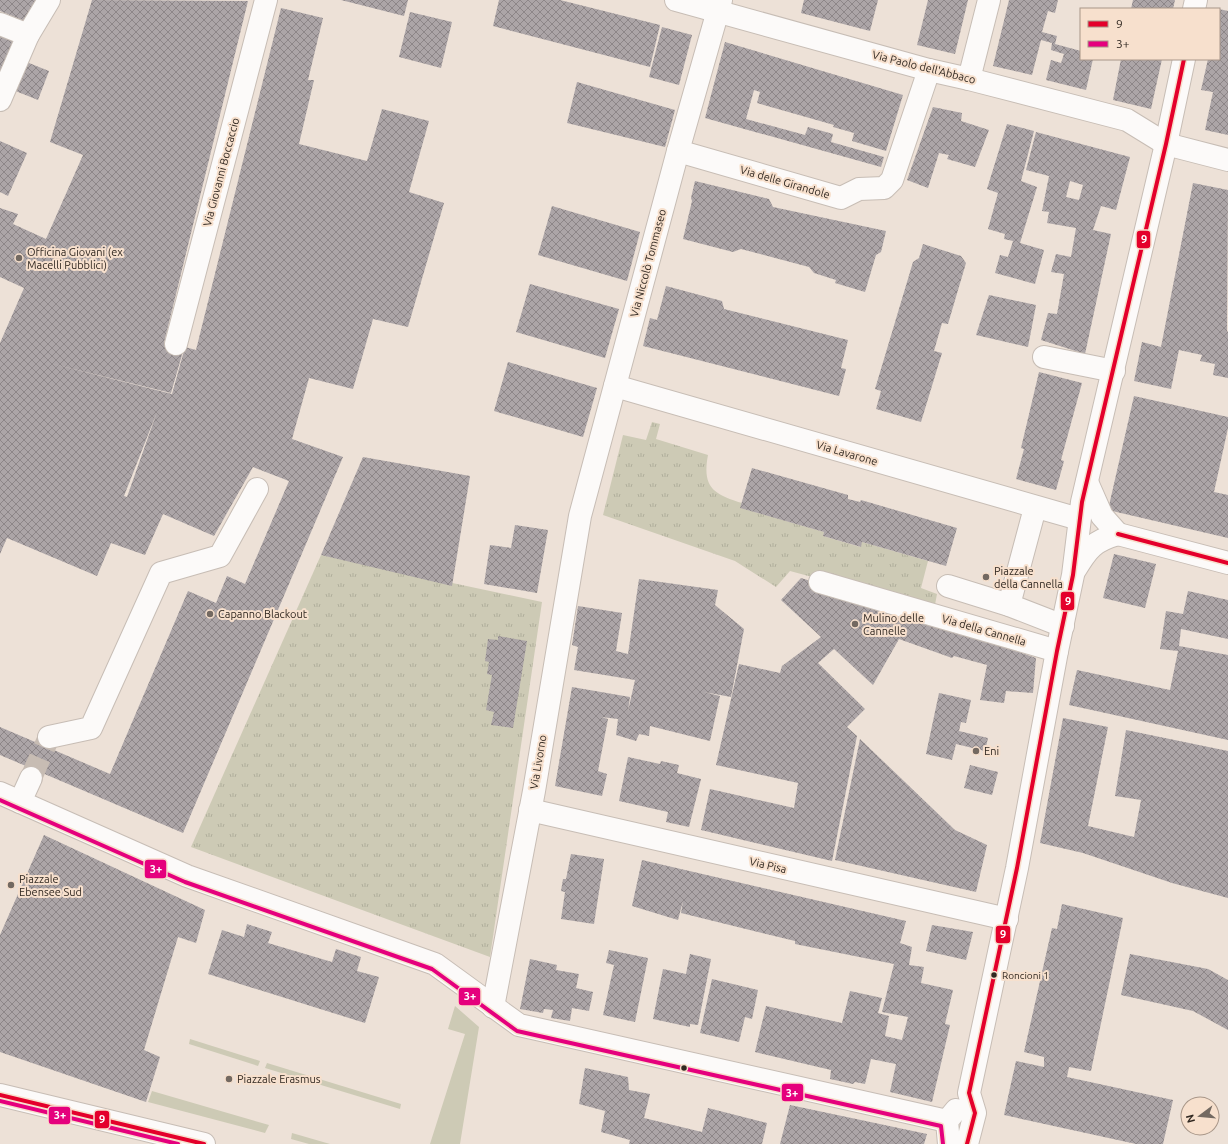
<svg xmlns="http://www.w3.org/2000/svg" width="1228" height="1144" font-family="Ubuntu,sans-serif">
<defs>
<pattern id="park-tufts" width="24" height="20" patternUnits="userSpaceOnUse"><rect width="24" height="20" fill="#cdcab5"/><path d="M3 7l-1-3M5 7V3M7 7l1-3M15 17l-1-3M17 17v-4M19 17l1-3" fill="none" stroke="#b0ae9b"/></pattern>
<pattern id="building-cross-hatch" width="8" height="8" patternUnits="userSpaceOnUse"><rect width="8" height="8" fill="#aca5a7"/><path d="M0 0l8 8M0 8l8-8" fill="none" stroke="#8d8688"/></pattern>
</defs>
<rect width="100%" height="100%" fill="#ede1d7"/>
<g fill="#cdcab5">
<polygon points="455,1006 479,1027 460,1144 430,1144 465,1034 448,1029"/>
<polygon points="190,1039 260,1061 258,1066 189,1044"/>
<polygon points="267,1063 401,1104 400,1109 265,1068"/>
<polygon points="152,1091 269,1125 265,1133 148,1102"/>
<polygon points="292,1133 330,1144 309,1144 291,1139"/>
</g>
<g fill="url(#park-tufts)">
<path d="M652,422L660,424L656,439L708,455C702,487 713,494 742,503L741,508L824,532L823,536L860,547L862,542L928,561L921,588L937,594L934,610L790,571L776,587L735,561L603,515L623,435L646,440Z"/>
<polygon points="321,555 542,602 490,957 191,847"/>
</g>
<g fill="url(#building-cross-hatch)" fill-rule="evenodd">
<polygon points="0,0 39,0 29,23 0,11"/>
<path d="M92,0L248,1L164,343L184,348L171,393L49,363L172,394L185,347L196,350L281,8L323,18L308,80H314L299,144L367,161L382,109L429,121L409,192L444,203L408,327L373,319L353,389L309,378L292,439L343,457L183,833L0,755V727L110,774L188,591L216,603L227,576L245,584L289,481L253,467L214,536L163,514L145,555L111,543L97,576L7,538L0,554V343L24,288L0,277V208L18,214L13,224L46,239L83,155L50,142ZM157,412L127,497L124,496Z"/>
<polygon points="341,0 408,0 404,16"/>
<polygon points="499,0 560,0 660,25 650,67 493,26"/>
<polygon points="804,0 878,0 870,31 801,13"/>
<polygon points="928,0 968,0 955,54 917,45"/>
<polygon points="1009,0 1058,0 1055,13 1048,11 1042,32 1057,36 1055,44 1081,51 1081,59 1093,59 1086,90 1046,80 1051,60 1061,63 1064,54 1051,50 1052,43 1041,40 1032,75 993,66"/>
<polygon points="1133,0 1175,0 1173,9 1131,9"/>
<polygon points="1219,9 1228,11 1228,135 1205,130 1213,92 1201,90 1208,59 1219,59"/>
<polygon points="410,12 452,22 441,68 399,57"/>
<polygon points="662,27 692,35 679,85 649,77"/>
<polygon points="0,30 20,38 0,87"/>
<polygon points="725,42 903,95 886,151 852,141 854,133 833,127 834,125 757,103 760,92 754,90 746,119 805,135 808,127 833,134 831,142 884,157 881,167 705,118"/>
<polygon points="1121,59 1162,59 1151,109 1113,100"/>
<polygon points="24,61 49,71 38,100 13,90"/>
<polygon points="577,82 675,110 665,147 567,123"/>
<polygon points="933,107 962,113 961,121 989,130 975,167 947,159 949,155 939,153 928,188 907,180"/>
<polygon points="1007,124 1034,131 1021,181 1037,187 1020,243 1044,250 1035,284 995,273 1000,255 1008,257 1013,241 1004,239 1005,234 988,229 998,193 987,189"/>
<path d="M1036,132L1130,157L1116,210L1101,206L1093,230L1111,234L1085,354L1041,340L1048,313L1057,314L1064,274L1051,272L1056,254L1071,257L1076,228L1047,223L1049,212L1042,211L1049,176L1026,170ZM1070,181L1083,185L1079,200L1066,197Z"/>
<polygon points="0,141 27,153 8,196 0,192"/>
<polygon points="695,181 769,199 773,207 886,231 881,252 876,255 865,292 835,283 836,280 814,273 809,267 741,249 733,252 683,239 692,201 691,198"/>
<polygon points="1193,183 1228,190 1227,331 1228,332 1228,378 1213,375 1215,364 1200,361 1202,355 1179,350 1171,389 1134,381 1142,342 1161,347"/>
<polygon points="552,206 640,232 627,281 538,255"/>
<polygon points="923,244 961,256 966,263 948,324 942,323 934,351 942,353 921,422 876,409 881,391 875,389 913,262 919,258"/>
<polygon points="530,284 619,309 605,358 516,332"/>
<polygon points="666,286 722,301 724,309 848,340 841,368 846,369 839,396 643,346 650,318 657,320"/>
<polygon points="989,295 1036,305 1028,347 976,335"/>
<polygon points="508,362 597,388 583,437 494,411"/>
<polygon points="1039,372 1082,383 1061,460 1064,461 1056,490 1016,479 1024,449 1021,448"/>
<polygon points="1134,396 1228,417 1228,428 1214,492 1228,495 1228,538 1108,510"/>
<polygon points="363,457 470,476 452,586 321,555"/>
<polygon points="752,468 848,495 848,499 860,502 861,500 957,528 946,566 862,542 861,547 823,536 824,532 740,508"/>
<polygon points="515,525 548,530 537,593 484,584 490,545 511,548"/>
<polygon points="1114,554 1156,564 1145,608 1103,598"/>
<polygon points="801,578 959,627 958,631 1036,658 1033,693 1006,691 1004,703 980,700 987,665 954,656 952,658 899,639 873,685 834,649 818,663 865,709 847,727 857,736 832,861 701,830 710,789 794,808 798,783 716,765 739,664 780,673 782,666 821,637 781,600"/>
<polygon points="639,579 718,590 715,605 744,629 731,697 704,692 720,696 710,741 650,726 649,736 639,734 636,741 616,735 618,719 601,717 608,719 598,771 607,774 602,796 555,786 572,687 630,697 628,711 635,680 574,670 578,647 572,645 578,606 622,613 616,651 628,654"/>
<polygon points="1188,591 1228,600 1228,639 1181,629 1179,646 1228,655 1228,740 1069,705 1077,670 1170,690 1178,651 1160,649 1166,611 1183,614"/>
<polygon points="498,636 527,641 513,728 491,725 494,712 486,710 492,675 487,674 489,662 485,661 488,639 498,640"/>
<polygon points="939,693 971,700 966,723 961,722 959,731 988,738 985,751 956,744 952,760 926,754"/>
<polygon points="1063,718 1108,727 1088,826 1134,837 1141,800 1115,796 1126,730 1228,751 1228,898 1172,883 1083,853 1040,843"/>
<polygon points="860,739 955,830 987,845 976,892 835,860"/>
<polygon points="628,757 660,764 661,761 679,765 677,773 701,779 689,827 666,822 668,812 619,801"/>
<polygon points="970,765 998,772 992,795 964,788"/>
<polygon points="44,835 205,910 196,943 178,937 144,1050 160,1057 146,1102 0,1052 0,935"/>
<polygon points="571,854 604,859 594,924 561,919 565,892 561,891 563,879 566,879"/>
<polygon points="642,860 906,921 900,943 912,947 909,965 924,967 921,983 953,990 945,1024 950,1025 932,1102 890,1092 896,1064 871,1059 865,1084 855,1082 853,1084 830,1079 831,1070 755,1052 766,1006 842,1023 850,991 882,998 878,1013 889,1016 885,1036 902,1040 908,1017 882,1012 894,964 795,944 795,941 681,913 683,901 678,920 632,906"/>
<polygon points="1062,904 1123,918 1091,1071 1069,1067 1067,1077 1173,1100 1163,1144 1136,1144 1004,1115 1016,1061 1044,1067 1044,1057 1024,1052 1052,928 1057,929"/>
<polygon points="247,924 272,932 268,943 332,962 336,949 361,957 357,971 379,977 365,1023 208,974 222,930 244,937"/>
<polygon points="932,925 973,932 966,960 926,951"/>
<polygon points="609,950 648,958 635,1022 603,1015 614,965 606,963"/>
<polygon points="690,954 711,959 698,1025 690,1024 690,1027 653,1019 663,969 686,974"/>
<polygon points="1130,954 1208,969 1228,980 1228,1030 1193,1011 1121,995"/>
<polygon points="530,959 557,965 556,970 579,974 576,988 593,992 589,1011 572,1008 570,1021 551,1018 553,1010 544,1009 543,1013 520,1009"/>
<polygon points="712,979 758,990 752,1019 745,1017 739,1042 700,1033"/>
<polygon points="585,1068 628,1077 629,1090 650,1094 644,1118 702,1132 708,1108 767,1123 762,1144 629,1144 630,1140 601,1132 605,1111 579,1104"/>
<polygon points="790,1105 927,1134 924,1144 780,1144"/>
</g>
<g fill="none" stroke-linecap="round" stroke-linejoin="round">
<polyline stroke="#c7bcb3" stroke-width="22" stroke-dasharray="22 11" stroke-linecap="butt" points="31,778 49,737"/>
<defs>
<g id="minor">
<polyline points="676,0 929,70 969,79 1127,120 1166,144 1228,160"/>
<polyline points="1194,9 1196,0"/>
<polyline points="0,24 28,35 0,100"/>
<polyline points="28,35 49,0"/>
<polyline points="969,79 989,0"/>
<polyline points="678,151 841,198 859,189 884,188 892,180 929,70"/>
<polyline points="176,344 266,0"/>
<polyline points="1044,357 1114,371"/>
<polyline points="615,386 1079,519"/>
<polyline points="1087,482 1102,516 1118,534"/>
<polyline points="1118,534 1228,563"/>
<path d="M1075,570C1088,548 1094,541 1118,534"/>
<polyline points="820,582 1057,651"/>
<polyline points="948,586 1009,605 1063,626"/>
<polyline points="1009,605 1035,508"/>
<polyline points="49,737 91,728 161,573 220,556 257,489"/>
<polyline points="0,793 187,876 435,964 519,1025 947,1121"/>
<polyline points="20,802 31,778"/>
<polyline points="530,810 1007,919"/>
<polyline points="493,1007 534,791 580,516 678,151 721,0"/>
<polyline points="0,1095 204,1144"/>
<polyline points="949,1144 947,1121 956,1110"/>
<polyline points="967,1144 975,1113 969,1093 1017,868 1057,651 1073,575 1082,502 1166,144 1184,59"/>
</g>
</defs>
<use href="#minor" stroke="#c7bdb5" stroke-width="24"/>
<use href="#minor" stroke="#fcfaf9" stroke-width="22"/>
<defs>
<g id="bus-1">
<polyline points="1118,534 1228,563"/>
<polyline points="0,1095 204,1144"/>
<polyline points="967,1144 975,1113 969,1093 1017,868 1057,651 1073,575 1082,502 1166,144 1184,59"/>
</g>
<g id="bus-2">
<polyline points="0,800 185,882 432,969 517,1031 941,1126 943,1144"/>
<polyline points="0,1101 178,1144"/>
</g>
</defs>
<use href="#bus-1" stroke="#f7e0cd" stroke-width="7"/>
<use href="#bus-2" stroke="#f7e0cd" stroke-width="7"/>
<use href="#bus-1" stroke="#e4002b" stroke-width="4"/>
<use href="#bus-2" stroke="#e5007d" stroke-width="4"/>
</g>
<g fill="#736961" stroke="#f7e0cd" stroke-width="1.5">
<circle cx="19" cy="258" r="4"/>
<circle cx="986" cy="577" r="4"/>
<circle cx="210" cy="614" r="4"/>
<circle cx="855" cy="624" r="4"/>
<circle cx="976" cy="751" r="4"/>
<circle cx="11" cy="885" r="4"/>
<circle cx="229" cy="1079" r="4"/>
</g>
<g fill="#312821" stroke="#f7e0cd" stroke-width="1.5">
<circle cx="994" cy="975" r="3.5"/>
<circle cx="684" cy="1068" r="3.5"/>
</g>
<g text-anchor="middle" stroke-width="4" stroke-linejoin="round" paint-order="stroke">
<g font-size="10" fill="#312821" stroke="#f7e0cd" text-anchor="start">
<text x="1002" y="979">Roncioni 1</text>
</g>
<g font-size="11" fill="#312821" stroke="#f7e0cd">
<text transform="translate(924 67) rotate(14)" y="4">Via Paolo dell'Abbaco</text>
<text transform="translate(221 172) rotate(-75)" y="4">Via Giovanni Boccaccio</text>
<text transform="translate(785 182) rotate(16)" y="4">Via delle Girandole</text>
<text transform="translate(648 263) rotate(-75)" y="4">Via Niccolò Tommaseo</text>
<text transform="translate(847 453) rotate(16)" y="4">Via Lavarone</text>
<text transform="translate(984 630) rotate(16)" y="4">Via della Cannella</text>
<text transform="translate(538 762) rotate(-80)" y="4">Via Livorno</text>
<text transform="translate(768 865) rotate(13)" y="4">Via Pisa</text>
</g>
<g font-size="11" fill="#312821" stroke="#f7e0cd" text-anchor="start">
<text x="27" y="256">Officina Giovani (ex<tspan x="27" dy="13">Macelli Pubblici)</tspan></text>
<text x="994" y="575">Piazzale<tspan x="994" dy="13">della Cannella</tspan></text>
<text x="218" y="618">Capanno Blackout</text>
<text x="863" y="622">Mulino delle<tspan x="863" dy="13">Cannelle</tspan></text>
<text x="984" y="755">Eni</text>
<text x="19" y="883">Piazzale<tspan x="19" dy="13">Ebensee Sud</tspan></text>
<text x="237" y="1083">Piazzale Erasmus</text>
</g>
</g>
<g stroke="#f7e0cd" stroke-width="1.5">
<rect x="1136" y="230" width="15" height="19" rx="4" fill="#e4002b"/>
<rect x="1060" y="591" width="15" height="20" rx="4" fill="#e4002b"/>
<rect x="144" y="859" width="23" height="20" rx="4" fill="#e5007d"/>
<rect x="995" y="925" width="16" height="19" rx="4" fill="#e4002b"/>
<rect x="458" y="987" width="23" height="19" rx="4" fill="#e5007d"/>
<rect x="781" y="1083" width="23" height="19" rx="4" fill="#e5007d"/>
<rect x="48" y="1106" width="23" height="19" rx="4" fill="#e5007d"/>
<rect x="94" y="1110" width="16" height="19" rx="4" fill="#e4002b"/>
</g>
<g font-size="11" text-anchor="middle" font-weight="bold" fill="#fff">
<text x="1144" y="243">9</text>
<text x="1068" y="605">9</text>
<text x="156" y="873">3+</text>
<text x="1003" y="938">9</text>
<text x="470" y="1000">3+</text>
<text x="792" y="1097">3+</text>
<text x="60" y="1119">3+</text>
<text x="102" y="1123">9</text>
</g>
<rect x="1080" y="8" width="140" height="52" fill="#f7e0cd" stroke="#a89688"/>
<rect x="1088" y="21" width="20" height="6" fill="#e4002b" stroke="#a89688"/>
<text x="1116" y="28" font-size="12" fill="#312821">9</text>
<rect x="1088" y="41" width="20" height="6" fill="#e5007d" stroke="#a89688"/>
<text x="1116" y="48" font-size="12" fill="#312821">3+</text>
<g transform="translate(1200 1116) rotate(254)"><circle r="19" fill="#f7e0cd" stroke="#a89688"/>
<path d="M0-3L7 15L0 10L-7 15Z" fill="#736961"/>
<text y="-6" font-size="11" font-weight="bold" text-anchor="middle" fill="#312821">N</text>
</g>
</svg>
